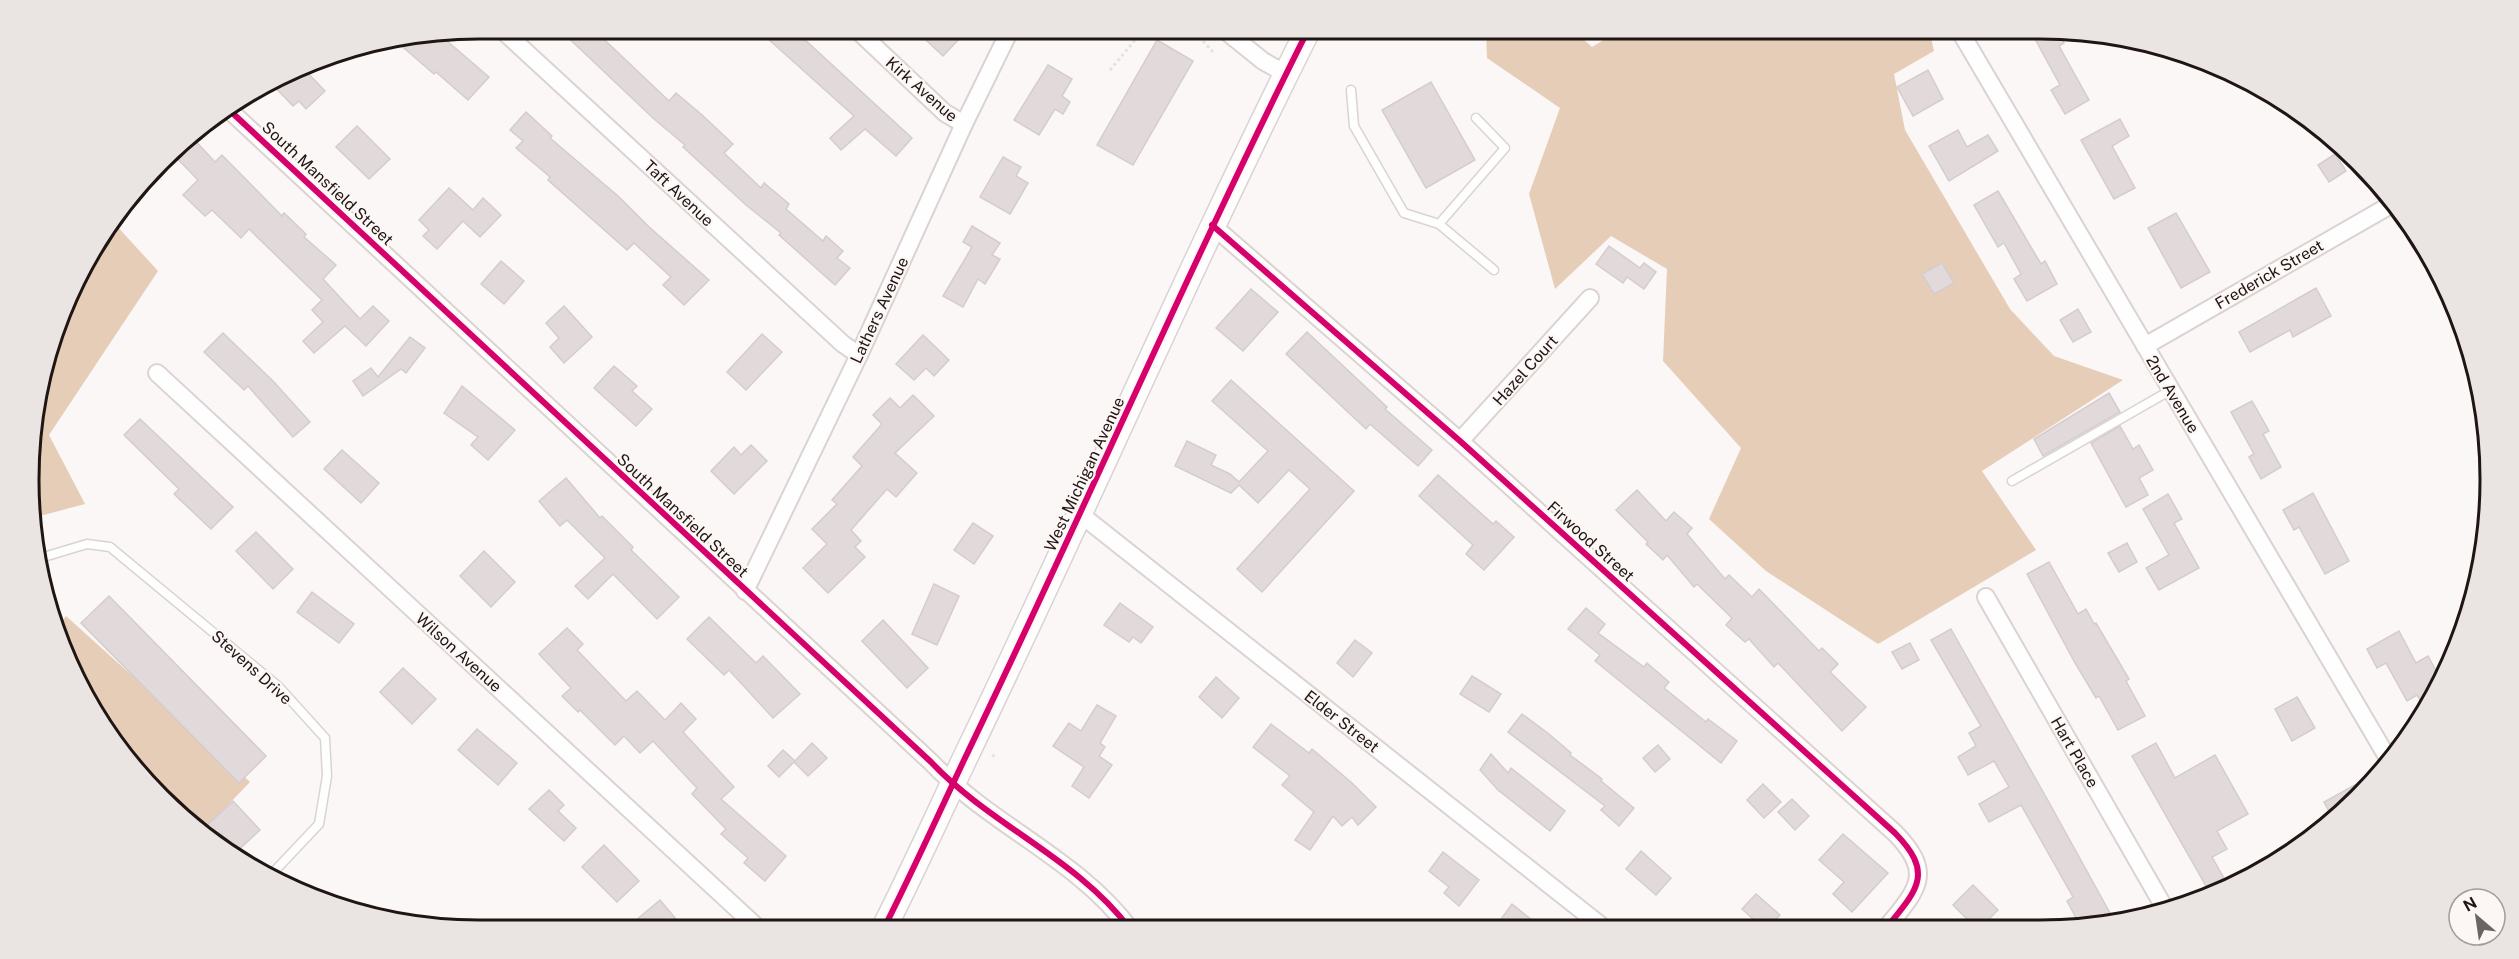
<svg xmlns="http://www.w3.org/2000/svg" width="2519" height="959" font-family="'Public Sans',sans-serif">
<rect width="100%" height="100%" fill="#fbf7f6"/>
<g fill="#e6cdb7">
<polygon points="1486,29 1572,29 1592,47 1622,29 1929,29 1934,51 1894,74 1905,130 2010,309 2054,356 2123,380 1982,471 2036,550 1878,644 1766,571 1709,519 1741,448 1663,361 1667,269 1611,236 1555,289 1529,194 1560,108 1487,58"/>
<polygon points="114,223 158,271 49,435 85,504 36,517 32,420 53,334 89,254"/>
<polygon points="66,616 250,782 201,833 104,730 63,652 56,629"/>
</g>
<g fill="#e2dada" stroke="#d4cdcd" stroke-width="1.5">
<polygon points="558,28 592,28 669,101 676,93 701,114 733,144 724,153 761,188 764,183 789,204 786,209 823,241 826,236 843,251 837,258 850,268 835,285 779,235 781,233 746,205 683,147 685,145 654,119"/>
<polygon points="773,28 792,28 912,138 896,156 865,129 841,150 830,138 854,116 766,37"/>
<polygon points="913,28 948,28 959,39 943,56"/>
<polygon points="2029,28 2057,31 2064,43 2059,46 2089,100 2065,114 2051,90 2060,85"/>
<polygon points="440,35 489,77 468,100 436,72 434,74 397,42"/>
<polygon points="1157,40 1193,61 1133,165 1097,145"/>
<polygon points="1048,65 1072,79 1062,96 1070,102 1063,114 1055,109 1039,135 1014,120"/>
<polygon points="302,67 325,91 306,109 299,101 293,106 270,82"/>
<polygon points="1928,70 1943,99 1913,116 1897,87"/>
<polygon points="1431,82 1475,160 1426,188 1382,110"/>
<polygon points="526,112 552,136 550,138 618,196 648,226 709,280 684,305 663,285 671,277 634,243 627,250 548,180 550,177 516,148 523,141 510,130"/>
<polygon points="2120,119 2129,136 2112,146 2135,188 2114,199 2081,140"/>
<polygon points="357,126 390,159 369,179 336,147"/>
<polygon points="1958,130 1967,147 1988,135 1998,151 1949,181 1929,146"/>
<polygon points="190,135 215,162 222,155 282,216 284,213 306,234 304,237 336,265 323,279 360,319 373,306 389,321 366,346 345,326 314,353 303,341 323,322 312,310 322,300 249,229 241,238 212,210 205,216 183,195 198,180 172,153"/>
<polygon points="2335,154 2346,171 2329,182 2318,165"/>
<polygon points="1003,157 1021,167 1016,176 1028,183 1010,214 980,197"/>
<polygon points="449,188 473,210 483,198 501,215 480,237 463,221 437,249 423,236 429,230 419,220"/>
<polygon points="1998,191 2041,264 2045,261 2057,284 2027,301 2014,279 2021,274 2004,243 1998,247 1974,205"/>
<polygon points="2176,213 2210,272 2181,288 2148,228"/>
<polygon points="972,226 1000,243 992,255 1000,259 985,284 978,279 963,307 943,296 972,247 963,242"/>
<polygon points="1609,246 1640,268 1644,263 1656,272 1644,289 1627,277 1623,283 1596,264"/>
<polygon points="501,261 524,281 504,304 481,284"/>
<polygon points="1942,263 1954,283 1934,294 1922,274"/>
<polygon points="2316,288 2331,316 2293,337 2290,330 2250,352 2239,332"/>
<polygon points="1251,289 1278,312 1243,351 1216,328"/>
<polygon points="564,306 592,337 564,363 550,347 559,338 546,323"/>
<polygon points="2078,309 2091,332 2073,342 2060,320"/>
<polygon points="1307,332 1387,407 1385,409 1432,450 1418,466 1370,424 1366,429 1286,354"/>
<polygon points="223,333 273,381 310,422 293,437 248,386 244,390 204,352"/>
<polygon points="762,334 782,352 746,390 727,372"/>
<polygon points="923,335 949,360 934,376 926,368 914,380 896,364"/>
<polygon points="410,337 425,348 406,373 401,369 363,396 353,381 371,368 378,377"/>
<polygon points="614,366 637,386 632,391 652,409 636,426 594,388"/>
<polygon points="1231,380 1354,491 1262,592 1237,569 1310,489 1289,470 1258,503 1239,485 1231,493 1175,466 1187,441 1216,455 1211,465 1230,474 1239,482 1268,451 1212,401"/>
<polygon points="462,386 515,430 488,460 471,445 478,437 444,413"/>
<polygon points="2109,393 2120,412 2043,456 2034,439"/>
<polygon points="913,395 934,416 895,453 917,473 896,497 887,489 851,530 861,541 855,547 865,557 828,593 803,568 827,544 812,529 837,504 832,500 862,466 853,457 882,424 873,415 890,398 900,408"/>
<polygon points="2252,401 2269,431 2263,434 2281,467 2261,479 2249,457 2254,454 2231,412"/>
<polygon points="140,419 233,507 211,529 174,494 179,489 124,435"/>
<polygon points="2120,426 2133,449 2139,445 2153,470 2139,478 2148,495 2126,507 2091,443"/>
<polygon points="751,445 767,461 734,494 711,471 734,447 741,455"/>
<polygon points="342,450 379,483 361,503 324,469"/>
<polygon points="1438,475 1493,524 1496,521 1514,537 1484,570 1466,554 1473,545 1419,496"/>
<polygon points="566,478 600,518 602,516 633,547 631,550 679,597 657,619 613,574 588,599 575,586 605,558 567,520 560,526 539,501"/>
<polygon points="1637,490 1666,521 1674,512 1692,528 1687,534 1725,579 1729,575 1752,597 1759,589 1819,651 1822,648 1838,664 1830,672 1866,707 1842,731 1778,663 1774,667 1749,639 1745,642 1726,625 1732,618 1697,584 1694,587 1667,555 1663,560 1646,544 1648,542 1616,510"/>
<polygon points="2313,493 2349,561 2325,574 2299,527 2294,530 2283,510"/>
<polygon points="2168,494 2182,519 2174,523 2199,568 2159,590 2146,568 2169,555 2143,509"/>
<polygon points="973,523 993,536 974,564 954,550"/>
<polygon points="256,532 293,569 273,589 236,551"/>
<polygon points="2127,543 2137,562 2119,572 2108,553"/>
<polygon points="484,551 515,582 491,607 460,576"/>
<polygon points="2049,562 2078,614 2086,609 2094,624 2096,623 2129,679 2126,681 2145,716 2118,730 2099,696 2096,698 2075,663 2027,574"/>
<polygon points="934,584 959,596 937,645 912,634"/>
<polygon points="312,592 354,624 339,643 297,612"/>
<polygon points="109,596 266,756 239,783 81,623"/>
<polygon points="1120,603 1153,627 1141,643 1133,637 1129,642 1104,625"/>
<polygon points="1586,608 1605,624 1598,633 1644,667 1647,663 1669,682 1664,688 1706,722 1708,719 1737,741 1721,763 1595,661 1600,655 1568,629"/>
<polygon points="709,617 756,663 763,656 800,694 773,718 729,670 724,675 687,639"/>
<polygon points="883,620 928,668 907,688 862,641"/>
<polygon points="567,628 583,644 577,650 626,701 637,691 665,720 681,703 696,719 683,732 734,787 721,799 786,856 765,881 744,863 748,858 721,834 726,829 692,794 697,788 653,741 640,753 624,736 615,745 580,710 578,712 562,696 571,688 539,654"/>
<polygon points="1951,629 2046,797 2115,922 2099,927 2081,927 2067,901 2073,897 2021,805 1989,822 1979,804 2009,787 1994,761 1968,775 1958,757 1976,746 1969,733 1981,726 1931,640"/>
<polygon points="2399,631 2416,663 2428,656 2439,676 2425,708 2417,695 2407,701 2386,663 2377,668 2367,649"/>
<polygon points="1355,640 1372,653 1353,677 1337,663"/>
<polygon points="1910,643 1919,660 1902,669 1892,652"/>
<polygon points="403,668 436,699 412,724 380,692"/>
<polygon points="1472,676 1501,694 1489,712 1460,694"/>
<polygon points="1216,677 1239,698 1222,718 1199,697"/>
<polygon points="2297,697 2315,728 2292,741 2275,709"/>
<polygon points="1097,705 1116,716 1100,743 1105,747 1099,756 1112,765 1089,798 1072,786 1084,767 1053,746 1069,723 1081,731"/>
<polygon points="1522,714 1549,734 1571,753 1570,755 1602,779 1601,781 1634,808 1619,826 1601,810 1605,806 1508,732"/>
<polygon points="1271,724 1309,753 1312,749 1352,783 1376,807 1358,825 1352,817 1342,826 1333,816 1310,850 1295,840 1314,812 1282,785 1290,776 1253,747"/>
<polygon points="477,729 517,763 498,785 458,750"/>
<polygon points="812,743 827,758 808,776 794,762 779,777 768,766 783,750 795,761"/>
<polygon points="2156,743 2175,778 2215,755 2248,814 2217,831 2227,849 2212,857 2229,887 2210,893 2132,756"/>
<polygon points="1658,745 1670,759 1655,772 1643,758"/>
<polygon points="1491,754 1508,773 1511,768 1565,811 1550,831 1498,790 1480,770"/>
<polygon points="2373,775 2374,776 2334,821 2324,802"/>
<polygon points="1763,784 1781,802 1764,818 1747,800"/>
<polygon points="549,790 564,805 558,811 576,828 564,841 529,809"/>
<polygon points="1792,799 1809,816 1795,830 1778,812"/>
<polygon points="233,801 260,830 233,855 200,832"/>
<polygon points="1843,834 1888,873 1852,912 1833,894 1844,882 1819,860"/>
<polygon points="604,845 639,881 617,902 582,867"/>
<polygon points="1641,851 1671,878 1656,895 1626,869"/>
<polygon points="1443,852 1479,880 1459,906 1444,893 1449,887 1429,871"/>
<polygon points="1973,885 1998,910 1981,927 1975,927 1953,905"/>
<polygon points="1756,894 1780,915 1768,927 1762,927 1742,909"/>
<polygon points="660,900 685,930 643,930 635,921"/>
<polygon points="1512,904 1542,928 1512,928 1501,919"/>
</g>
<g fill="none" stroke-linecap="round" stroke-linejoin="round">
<defs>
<g id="lane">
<polyline points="1351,90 1354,126 1404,213 1439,224 1505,148 1476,118"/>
<polyline points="1439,224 1494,270"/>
<polyline points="2012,481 2171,390"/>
<polyline points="37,559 87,544 110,547 278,686 325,738 327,776 319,824 269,877"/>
</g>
<g id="street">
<polyline points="500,28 843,344 859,355"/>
<polyline points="855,28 945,113 964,124"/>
<polyline points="1222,28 1263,61 1286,74"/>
<polyline points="1958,28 2389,760"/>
<path d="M227,108L931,762C990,825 1078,859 1130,929"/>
<path d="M1212,225L1460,441L1895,833C1934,873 1918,889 1887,927"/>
<polyline points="2145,346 2394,203"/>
<path d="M157,373C357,560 560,743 760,930"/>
<polyline points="1460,441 1590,298"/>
<polyline points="1080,514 1604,928"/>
<polyline points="745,591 859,355 964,124 1011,28"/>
<polyline points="1986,597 2164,907"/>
</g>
<path id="secondary" d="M883,930C912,873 938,815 965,758C1082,516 1188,269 1309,28"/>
</defs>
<use href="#lane" stroke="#dbd3d2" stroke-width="11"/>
<use href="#street" stroke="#dbd3d2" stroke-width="20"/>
<use href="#secondary" stroke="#dbd3d2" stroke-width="27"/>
<g stroke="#e4e3e2" stroke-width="3" stroke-dasharray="3 3" stroke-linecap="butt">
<polyline points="1203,41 1213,52"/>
<polyline points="1110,70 1145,28"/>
<polyline points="992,755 997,758"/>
</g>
<use href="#lane" stroke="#fefefe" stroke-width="8"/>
<use href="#street" stroke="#fefefe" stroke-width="16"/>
<use href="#secondary" stroke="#fefefe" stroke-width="24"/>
<defs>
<g id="cycleway">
<path d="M227,108L931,762C990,825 1078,859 1130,929"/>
<path d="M1212,225L1460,441L1895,833C1934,873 1918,889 1887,927"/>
<path d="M883,930C912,873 938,815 965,758C1082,516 1188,269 1309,28"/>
</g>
</defs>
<use href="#cycleway" stroke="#fcf6f5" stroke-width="10"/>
<use href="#cycleway" stroke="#d6006c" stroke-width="6"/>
</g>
<g text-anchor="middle" stroke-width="4.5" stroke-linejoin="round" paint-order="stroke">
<g font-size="16" fill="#1f1513" stroke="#fcf6f5">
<text transform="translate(922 89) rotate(41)" y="6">Kirk Avenue</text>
<text transform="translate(328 183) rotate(43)" y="6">South Mansfield Street</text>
<text transform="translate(679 193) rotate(43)" y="6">Taft Avenue</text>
<text transform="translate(2269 274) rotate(-30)" y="6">Frederick Street</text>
<text transform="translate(879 310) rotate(-65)" y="6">Lathers Avenue</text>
<text transform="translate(1525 370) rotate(-48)" y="6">Hazel Court</text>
<text transform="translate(2173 394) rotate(59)" y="6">2nd Avenue</text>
<text transform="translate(1084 474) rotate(-65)" y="6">West Michigan Avenue</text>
<text transform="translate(683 515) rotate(43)" y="6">South Mansfield Street</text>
<text transform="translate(1591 541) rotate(42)" y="6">Firwood Street</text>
<text transform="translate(459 652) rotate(42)" y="6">Wilson Avenue</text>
<text transform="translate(252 667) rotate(42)" y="6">Stevens Drive</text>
<text transform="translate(1342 721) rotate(38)" y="6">Elder Street</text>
<text transform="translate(2075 752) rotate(60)" y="6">Hart Place</text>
</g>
</g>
<path d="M0 0H2519V959H0ZM479 39H2040A440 440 0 0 1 2480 479V480A440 440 0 0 1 2040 920H479A440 440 0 0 1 39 480V479A440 440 0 0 1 479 39Z" fill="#eae4e3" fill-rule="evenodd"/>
<path fill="none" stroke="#1f1513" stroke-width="3" d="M479 39H2040A440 440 0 0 1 2480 479V480A440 440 0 0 1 2040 920H479A440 440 0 0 1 39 480V479A440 440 0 0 1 479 39Z"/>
<g transform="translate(2477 917) rotate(331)"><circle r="28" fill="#fcf6f5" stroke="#a49c9b" stroke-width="1.5"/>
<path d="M0-4.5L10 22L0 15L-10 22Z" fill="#6c6462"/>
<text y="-9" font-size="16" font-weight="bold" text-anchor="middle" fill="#1f1513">N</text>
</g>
</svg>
